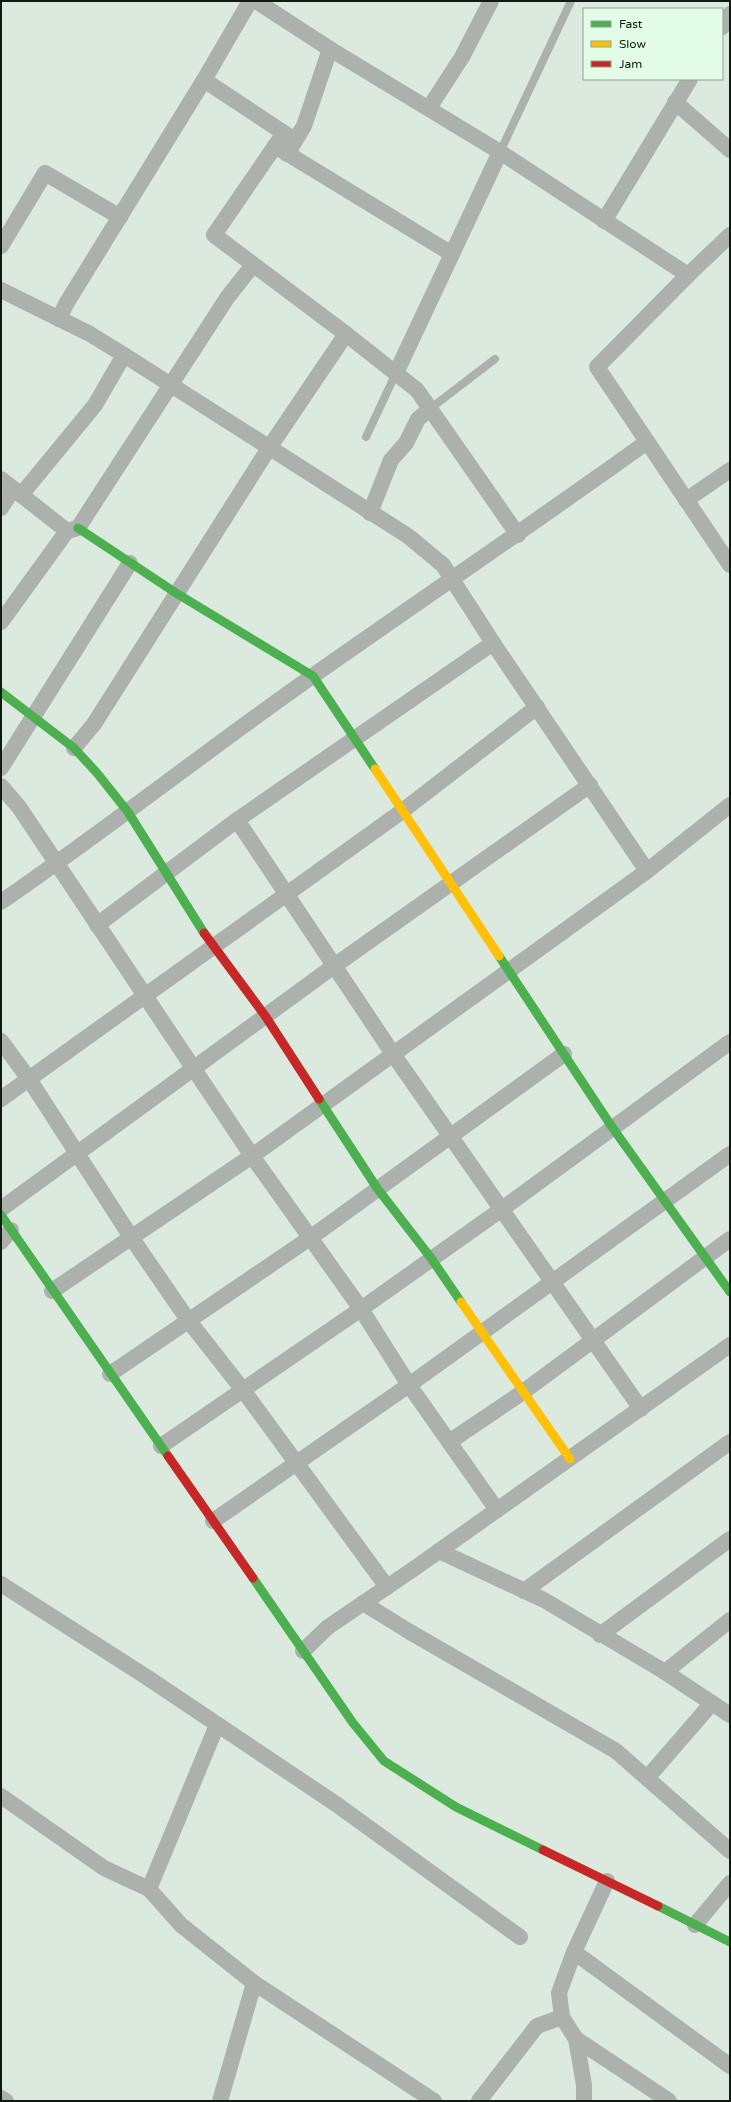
<svg xmlns="http://www.w3.org/2000/svg" width="731" height="2102" font-family="'Varela Round',sans-serif">
<rect width="100%" height="100%" fill="#dce9de"/>
<g fill="none" stroke-linecap="round" stroke-linejoin="round">
<g stroke="#acb1ad" stroke-width="8">
<polyline points="500,152 571,1"/>
<polyline points="431,408 495,359"/>
<polyline points="366,437 396,373"/>
</g>
<g stroke="#acb1ad" stroke-width="16">
<polyline points="256,1 330,49 500,152 688,275"/>
<polyline points="722,27 730,14"/>
<polyline points="204,80 293,139"/>
<polyline points="675,102 730,150"/>
<polyline points="429,108 462,57 491,1"/>
<polyline points="284,133 214,235 346,334 417,390 518,535"/>
<polyline points="275,146 452,254"/>
<polyline points="287,154 304,126 330,49"/>
<polyline points="604,221 690,79"/>
<polyline points="730,235 688,275 597,367 730,565"/>
<polyline points="1,246 45,173 120,217"/>
<polyline points="1,290 90,334 124,355 408,536 443,565 493,643 647,871"/>
<polyline points="59,319 66,304 204,80 250,1"/>
<polyline points="396,373 500,152"/>
<polyline points="1,479 67,531 78,528 227,298 253,265"/>
<polyline points="21,495 95,405 124,355"/>
<polyline points="686,500 730,470"/>
<polyline points="1,508 13,489"/>
<polyline points="370,513 391,460 406,443 418,419 431,408"/>
<polyline points="1,622 67,531"/>
<polyline points="74,748 94,724 269,448 346,334"/>
<polyline points="1,768 130,563"/>
<polyline points="1,786 19,807 252,1156 361,1309 409,1385 497,1510"/>
<polyline points="237,820 393,1054 641,1409"/>
<path d="M1,902C107,829 209,749 314,675C425,597 537,521 647,442"/>
<polyline points="97,925 237,820 493,643"/>
<polyline points="1,1041 29,1079 131,1237 188,1320 243,1390 387,1587"/>
<polyline points="1,1099 401,812 537,707"/>
<polyline points="1,1209 334,966 590,785"/>
<polyline points="1,1242 11,1230"/>
<polyline points="52,1291 252,1156 647,871 730,805"/>
<polyline points="110,1374 310,1238 564,1054"/>
<polyline points="449,1442 523,1392 730,1239"/>
<polyline points="161,1446 361,1309 502,1209 730,1042"/>
<polyline points="213,1521 409,1385 730,1154"/>
<polyline points="439,1551 544,1600 665,1672 730,1715"/>
<polyline points="1,1584 145,1676 336,1804 520,1937"/>
<polyline points="524,1591 730,1442"/>
<polyline points="363,1603 410,1632 616,1751 730,1851"/>
<polyline points="600,1635 730,1539"/>
<polyline points="303,1651 328,1627 415,1568 730,1345"/>
<polyline points="665,1672 730,1620"/>
<polyline points="648,1777 712,1703"/>
<polyline points="1,1796 104,1868 149,1889 181,1925 254,1983 434,2101"/>
<polyline points="607,1881 574,1952 559,1993 562,2017 576,2039 669,2101"/>
<polyline points="149,1889 217,1725"/>
<polyline points="695,1925 730,1883"/>
<polyline points="574,1952 730,2066"/>
<polyline points="576,2039 584,2085 584,2101"/>
<polyline points="1,2098 6,2101"/>
<polyline points="220,2101 254,1983"/>
<polyline points="479,2101 537,2026 562,2017"/>
</g>
<g stroke="#4caf50" stroke-width="9">
<polyline points="78,528 176,593 313,676 375,769"/>
<polyline points="1,692 74,748 97,773 128,812 204,933"/>
<polyline points="499,956 612,1127 730,1292"/>
<polyline points="319,1099 377,1188 431,1258 461,1302"/>
<polyline points="1,1215 168,1456"/>
<polyline points="253,1578 353,1723 384,1761 456,1807 543,1850"/>
<polyline points="658,1906 730,1942"/>
</g>
<g stroke="#ffc107" stroke-width="9">
<polyline points="375,769 499,956"/>
<polyline points="461,1302 570,1459"/>
</g>
<g stroke="#c62828" stroke-width="9">
<polyline points="204,933 266,1017 319,1099"/>
<polyline points="168,1456 253,1578"/>
<polyline points="543,1850 658,1906"/>
</g>
</g>
<rect width="731" height="2102" fill="none" stroke="#111912" stroke-width="4"/>
<rect x="583" y="8" width="140" height="72" fill="#e3fce7" stroke="#8fa192"/>
<rect x="591" y="21" width="20" height="6" fill="#4caf50" stroke="#8fa192"/>
<text x="619" y="28" font-size="12" fill="#111912">Fast</text>
<rect x="591" y="41" width="20" height="6" fill="#ffc107" stroke="#8fa192"/>
<text x="619" y="48" font-size="12" fill="#111912">Slow</text>
<rect x="591" y="61" width="20" height="6" fill="#c62828" stroke="#8fa192"/>
<text x="619" y="68" font-size="12" fill="#111912">Jam</text>
</svg>
